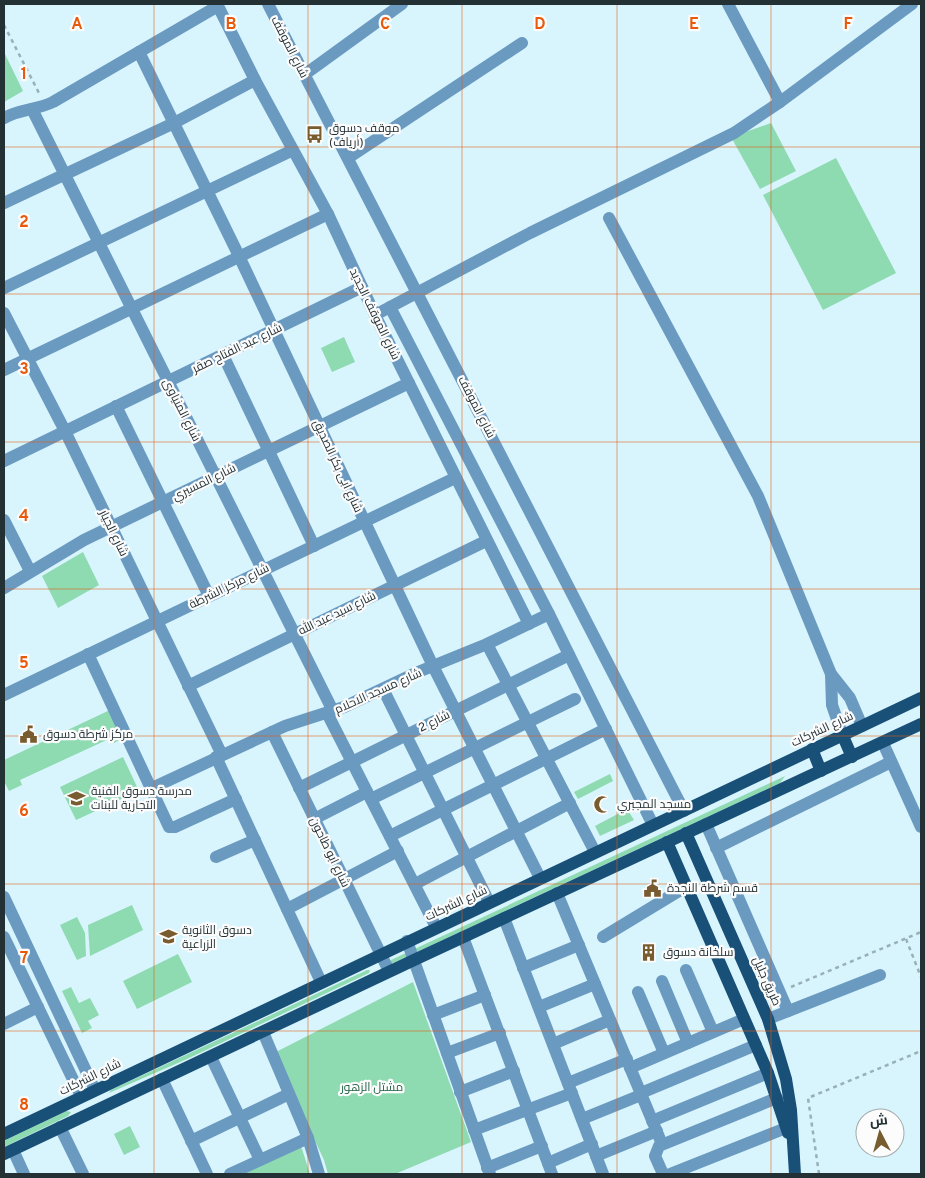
<svg xmlns="http://www.w3.org/2000/svg" width="925" height="1178" font-family="Overpass,Cairo,sans-serif">
<rect width="100%" height="100%" fill="#d8f4fd"/>
<g fill="#8edab1">
<polygon points="4,52 23,91 4,102"/>
<polygon points="771,123 796,171 760,189 731,137"/>
<polygon points="836,158 896,273 823,310 763,195"/>
<polygon points="344,337 355,362 332,372 321,348"/>
<polygon points="83,552 99,585 58,608 42,576"/>
<polygon points="110,710 124,738 114,743 111,738 20,780 22,785 9,791 4,781 4,760"/>
<polygon points="123,757 139,791 76,820 60,787"/>
<polygon points="610,774 613,781 578,799 574,792"/>
<polygon points="785,776 780,783 391,964 391,960"/>
<polygon points="627,809 634,820 600,836 595,826"/>
<polygon points="132,905 143,930 90,956 88,925"/>
<polygon points="77,917 85,933 86,956 77,960 60,925"/>
<polygon points="178,954 192,982 137,1009 123,981"/>
<polygon points="367,970 370,970 369,973 187,1059 109,1093 111,1090"/>
<polygon points="413,982 471,1142 395,1174 328,1174 324,1160 274,1053"/>
<polygon points="71,987 79,1003 90,998 99,1015 88,1021 92,1028 82,1033 62,991"/>
<polygon points="66,1111 71,1112 68,1116 4,1147 4,1141"/>
<polygon points="130,1126 140,1147 124,1155 114,1134"/>
<polygon points="301,1146 310,1174 241,1174"/>
</g>
<g fill="none" stroke-linecap="round" stroke-linejoin="round">
<g stroke="#99b0b7" stroke-width="2.5" stroke-dasharray="4 4" stroke-linecap="butt">
<polyline points="4,25 40,95"/>
<polyline points="906,939 921,977"/>
<polyline points="791,987 921,932"/>
<polyline points="819,1174 808,1098 921,1051"/>
</g>
<g stroke="#6b9ac1" stroke-width="12">
<polyline points="217,4 255,80 328,214 375,315 529,624"/>
<polyline points="268,4 684,811"/>
<polyline points="728,4 780,102"/>
<polyline points="139,52 239,256 433,666 540,878"/>
<polyline points="304,75 402,4"/>
<polyline points="32,109 333,711"/>
<path d="M4,118C19,109 37,110 53,102L218,6"/>
<polyline points="348,158 522,43"/>
<polyline points="4,203 174,123 255,80"/>
<polyline points="609,218 758,496 831,674 850,698 862,726"/>
<polyline points="4,288 293,150"/>
<polyline points="390,307 549,614 653,825"/>
<polyline points="4,313 65,431 222,755"/>
<polyline points="375,315 530,233 734,133 780,102 912,4"/>
<polyline points="223,355 314,546"/>
<polyline points="4,370 328,214"/>
<polyline points="116,406 209,596"/>
<polyline points="4,461 362,287"/>
<polyline points="4,520 30,571"/>
<polyline points="4,588 84,540 409,383"/>
<polyline points="487,644 595,852"/>
<polyline points="88,654 169,827 175,827 236,799"/>
<polyline points="831,674 832,705 842,734"/>
<polyline points="188,686 486,541"/>
<polyline points="383,689 489,902"/>
<polyline points="4,695 455,478"/>
<polyline points="327,713 436,927"/>
<polyline points="272,732 389,971"/>
<polyline points="883,743 921,827"/>
<polyline points="216,757 321,982"/>
<polyline points="299,788 569,655"/>
<polyline points="150,789 285,726 344,707 418,672 487,644 549,614"/>
<polyline points="371,799 575,699"/>
<polyline points="314,819 367,792"/>
<polyline points="706,824 788,1011"/>
<polyline points="390,836 606,729"/>
<polyline points="716,848 891,762"/>
<polyline points="216,857 255,840"/>
<polyline points="415,884 570,803"/>
<polyline points="557,893 662,1144"/>
<polyline points="4,897 95,1090"/>
<polyline points="287,909 398,851"/>
<polyline points="504,918 603,1174"/>
<polyline points="4,937 81,1096"/>
<polyline points="463,937 552,1174"/>
<polyline points="603,937 687,886"/>
<polyline points="407,941 490,1174"/>
<polyline points="523,968 579,945"/>
<polyline points="686,970 713,1032"/>
<polyline points="662,981 688,1043"/>
<polyline points="638,992 664,1053"/>
<polyline points="539,1007 595,984"/>
<polyline points="433,1015 485,995"/>
<polyline points="768,1019 880,975"/>
<polyline points="4,1024 38,1007"/>
<polyline points="263,1032 308,1138 319,1174"/>
<polyline points="553,1044 610,1020"/>
<polyline points="447,1053 500,1033"/>
<polyline points="211,1057 260,1160"/>
<polyline points="630,1068 744,1019"/>
<polyline points="162,1079 207,1174"/>
<polyline points="568,1083 627,1059"/>
<polyline points="460,1092 514,1071"/>
<polyline points="641,1093 756,1045"/>
<polyline points="582,1119 641,1095"/>
<polyline points="652,1121 768,1073"/>
<polyline points="60,1127 83,1174"/>
<polyline points="474,1130 572,1093"/>
<polyline points="191,1141 289,1094"/>
<polyline points="13,1150 24,1174"/>
<polyline points="596,1156 657,1131"/>
<polyline points="548,1163 592,1144"/>
<polyline points="487,1168 542,1146"/>
<polyline points="230,1174 308,1138"/>
<polyline points="663,1174 655,1156 659,1146 777,1098"/>
<polyline points="670,1174 786,1128"/>
</g>
<g stroke="#195078" stroke-width="12">
<polyline points="842,734 852,757"/>
<polyline points="812,749 821,771"/>
<polyline points="686,833 768,1019 786,1079 791,1110 795,1174"/>
<polyline points="667,842 768,1073 788,1133"/>
<polyline points="4,1134 921,698"/>
<polyline points="4,1154 414,960 921,724"/>
</g>
</g>
<path fill="none" stroke="#e8590c" stroke-width="1" stroke-opacity="0.55" d="M154,4V1174M308,4V1174M462,4V1174M617,4V1174M771,4V1174M4,147H921M4,294H921M4,442H921M4,589H921M4,736H921M4,884H921M4,1031H921"/>
<defs>
<symbol id="bus-bare" viewBox="-9 -9 18 18"><path d="M-5-6H5V4H4V6H2V4H-2V6H-4V4H-5ZM-3.5-4V0h7V-4ZM-3.5 1.2v1.5H-2V1.2ZM2 1.2v1.5H3.5V1.2Z" fill="#785b2f" stroke="#fcfcfc" stroke-width="2.5" paint-order="stroke"/></symbol>
<symbol id="civic-bare" viewBox="-9 -9 18 18"><path d="M-.6-6.5H3V-4.5H.6V-3L4-1V1h2V6H-6V1h2V-1L-.6-3ZM-1.2 2.5V6h2.4V2.5Z" fill="#785b2f" stroke="#fcfcfc" stroke-width="2.5" paint-order="stroke"/></symbol>
<symbol id="school-bare" viewBox="-9 -9 18 18"><path d="M0-5L7-2L0 1L-7-2ZM-4 1L0 2.5L4 1V4Q0 6-4 4Z" fill="#785b2f" stroke="#fcfcfc" stroke-width="2.5" paint-order="stroke"/></symbol>
<symbol id="mosque-bare" viewBox="-9 -9 18 18"><path d="M3.5-4.9A6 6 0 1 0 3.5 4.9A5 5 0 1 1 3.5-4.9Z" fill="#785b2f" stroke="#fcfcfc" stroke-width="2.5" paint-order="stroke"/></symbol>
<symbol id="building-bare" viewBox="-9 -9 18 18"><path d="M-4-6H4V6H1V3H-1V6H-4ZM-2.5-4.3h1.7v1.8h-1.7ZM.8-4.3h1.7v1.8H.8ZM-2.5-1h1.7V.8h-1.7ZM.8-1h1.7V.8H.8Z" fill="#785b2f" stroke="#fcfcfc" stroke-width="2.5" paint-order="stroke"/></symbol>
</defs>
<g fill-rule="evenodd">
<use href="#bus-bare" x="302" y="122" width="25" height="25"/>
<use href="#civic-bare" x="16" y="722" width="25" height="25"/>
<use href="#school-bare" x="64" y="786" width="25" height="25"/>
<use href="#mosque-bare" x="590" y="792" width="25" height="25"/>
<use href="#civic-bare" x="640" y="876" width="25" height="25"/>
<use href="#school-bare" x="156" y="924" width="25" height="25"/>
<use href="#building-bare" x="636" y="940" width="25" height="25"/>
</g>
<g text-anchor="middle" stroke-width="4.5" stroke-linejoin="round" paint-order="stroke">
<g font-size="12" fill="#233135" stroke="#fcfcfc">
<text transform="translate(290 47) rotate(63)" y="4">شارع الموقف</text>
<text transform="translate(375 314) rotate(64)" y="4">شارع الموقف الجديد</text>
<text transform="translate(237 348) rotate(-26)" y="4">شارع عبد الفتاح صقر</text>
<text transform="translate(477 407) rotate(63)" y="4">شارع الموقف</text>
<text transform="translate(182 410) rotate(63)" y="4">شارع المنياوى</text>
<text transform="translate(338 466) rotate(65)" y="4">شارع ابى بكر الصديق</text>
<text transform="translate(204 482) rotate(-26)" y="4">شارع المسيري</text>
<text transform="translate(114 533) rotate(64)" y="4">شارع الجيار</text>
<text transform="translate(229 586) rotate(-26)" y="4">شارع مركز الشرطة</text>
<text transform="translate(337 613) rotate(-26)" y="4">شارع سيد عبد الله</text>
<text transform="translate(378 691) rotate(-24)" y="4">شارع مسجد الاحلام</text>
<text transform="translate(434 721) rotate(-26)" y="4">شارع 2</text>
<text transform="translate(822 729) rotate(-25)" y="4">شارع الشركات</text>
<text transform="translate(330 852) rotate(64)" y="4">شارع ابو طاحون</text>
<text transform="translate(456 903) rotate(-25)" y="4">شارع الشركات</text>
<text transform="translate(767 981) rotate(66)" y="4">طريق جليل</text>
<text transform="translate(90 1077) rotate(-26)" y="4">شارع الشركات</text>
</g>
<g font-size="12" fill="#233135" stroke="#fcfcfc" text-anchor="start">
<text x="329" y="132">موقف دسوق<tspan x="329" dy="14">(أرياف)</tspan></text>
<text x="43" y="738">مركز شرطة دسوق</text>
<text x="91" y="795">مدرسة دسوق الفنية<tspan x="91" dy="14">التجارية للبنات</tspan></text>
<text x="617" y="808">مسجد المجبري</text>
<text x="667" y="892">قسم شرطة النجدة</text>
<text x="182" y="934">دسوق الثانوية<tspan x="182" dy="14">الزراعية</tspan></text>
<text x="663" y="956">سلخانة دسوق</text>
</g>
<g font-size="12" fill="#216445" stroke="#fcfcfc">
<text x="372" y="1091">مشتل الزهور</text>
</g>
</g>
<g font-size="16" text-anchor="middle" font-weight="bold" fill="#e8590c" stroke="#fcfcfc" stroke-width="4.5" stroke-linejoin="round" paint-order="stroke">
<text x="77" y="29">A</text>
<text x="231" y="29">B</text>
<text x="385" y="29">C</text>
<text x="540" y="29">D</text>
<text x="694" y="29">E</text>
<text x="848" y="29">F</text>
<text x="24" y="79">1</text>
<text x="24" y="227">2</text>
<text x="24" y="374">3</text>
<text x="24" y="521">4</text>
<text x="24" y="668">5</text>
<text x="24" y="816">6</text>
<text x="24" y="963">7</text>
<text x="24" y="1110">8</text>
</g>
<rect width="925" height="1178" fill="none" stroke="#233135" stroke-width="10"/>
<g transform="translate(880 1133) rotate(354)"><circle r="24" fill="#fcfcfc" stroke="#a5abac"/>
<path d="M0-4L9 19L0 12L-9 19Z" fill="#785b2f"/>
<text y="-8" font-size="14" font-weight="bold" text-anchor="middle" fill="#233135">ش</text>
</g>
</svg>
